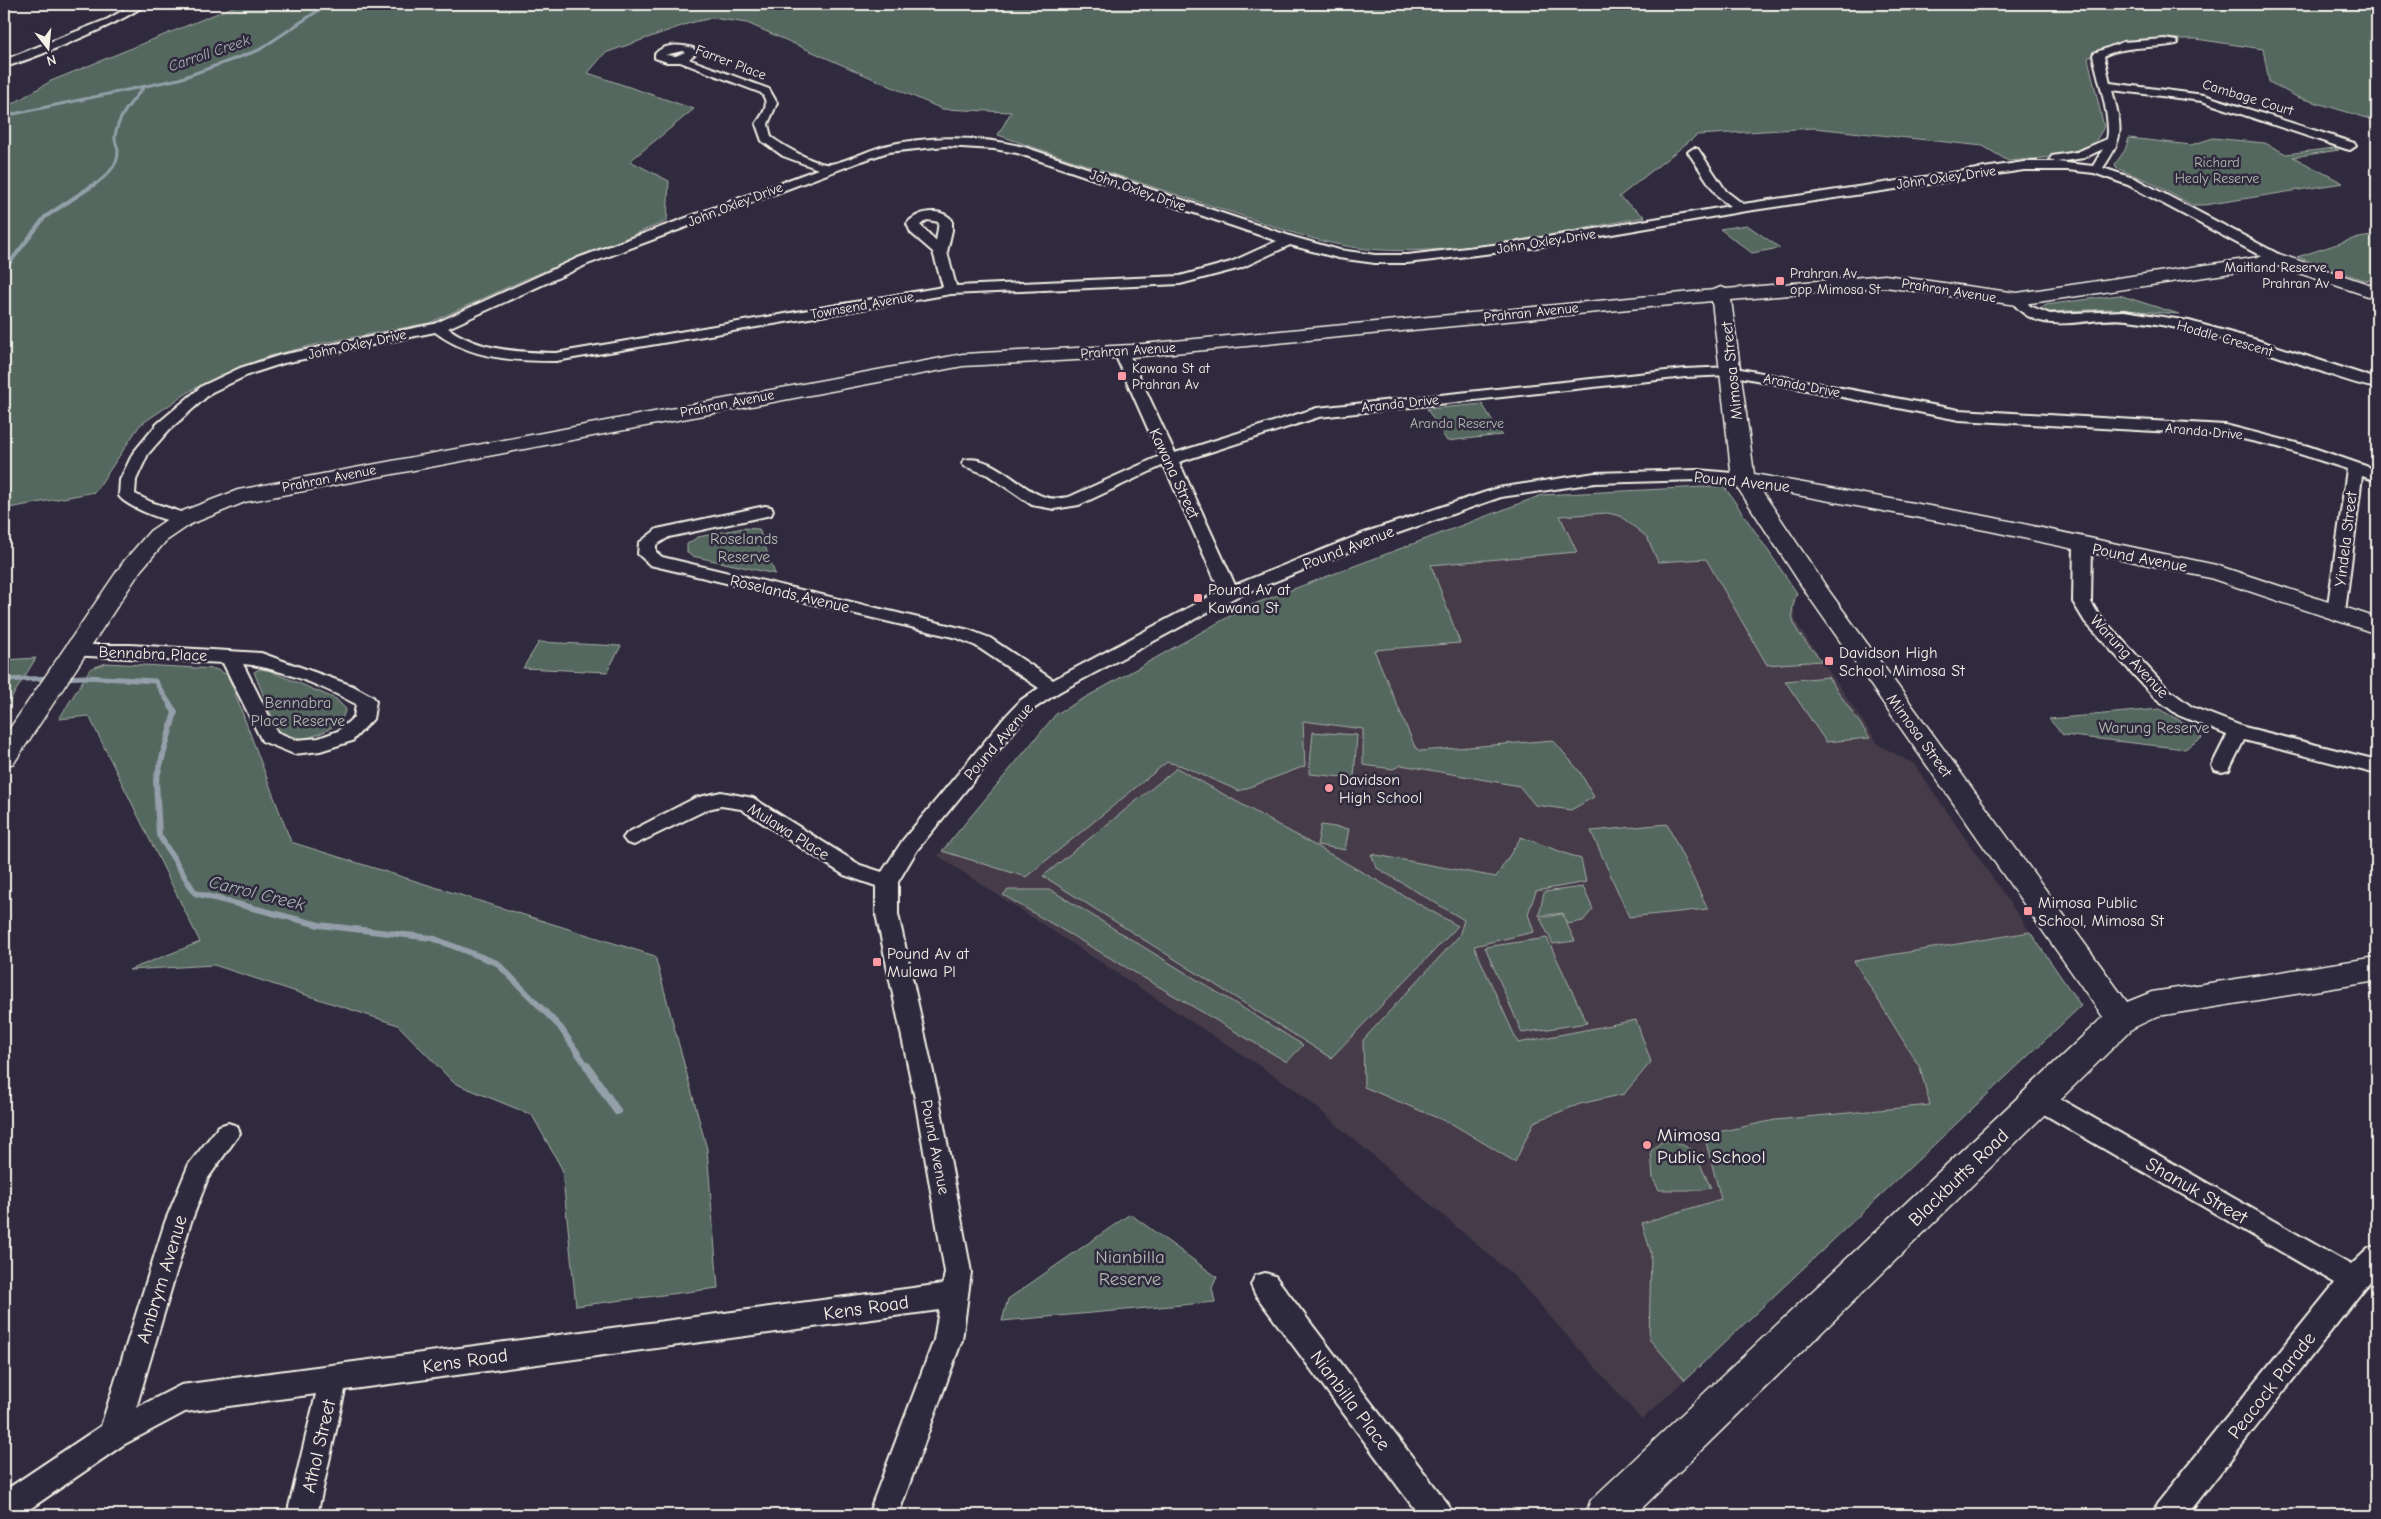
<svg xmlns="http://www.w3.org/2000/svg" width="2381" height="1519" font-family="'Comic Neue',sans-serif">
<rect width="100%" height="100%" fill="#2f2a3d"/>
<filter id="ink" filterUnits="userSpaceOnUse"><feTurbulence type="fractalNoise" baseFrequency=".02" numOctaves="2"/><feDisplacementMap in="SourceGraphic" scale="10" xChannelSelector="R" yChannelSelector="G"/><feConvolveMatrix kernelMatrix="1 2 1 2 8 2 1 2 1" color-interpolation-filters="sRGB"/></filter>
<g filter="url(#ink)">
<polygon fill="#443a49" points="1724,486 1797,593 1794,611 1797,624 1879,745 1914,764 2081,1006 1642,1420 1515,1277 1296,1090 938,856 1056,714 1246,607 1542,495"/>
<g fill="#556861" stroke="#a4aca4">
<path d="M240,4H2377V121L2297,97L2269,82L2263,49L2196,39H2163L2116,44L2088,58L2104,127L2094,144L2055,157L2008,161L1983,146L1814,128L1697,135L1619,197L1645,217C1555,233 1460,257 1367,249C1317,244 1269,224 1221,209C1147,185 1072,161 998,135L1011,112L942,109L747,23L712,18L690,23L605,53L588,73L694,109L630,161L669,181L667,221L528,278L429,323L318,344L266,357L193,389L140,425L95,492L4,509V105L14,103L51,81Z"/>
<polygon points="2129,138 2191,145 2213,138 2265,143 2286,154 2334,148 2339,150 2293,157 2343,183 2205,205 2192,205 2148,181 2116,168 2115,164 2125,150"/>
<polygon points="1747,225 1780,248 1752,253 1720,229"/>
<polygon points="2377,235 2376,281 2364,280 2297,257 2353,239"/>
<polygon points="2119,295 2179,314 2111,309 2048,312 2040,308 2045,305"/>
<polygon points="1482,404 1502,435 1447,441 1427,409"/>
<path d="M1724,486L1797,593C1783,625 1803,637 1822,661L1767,665L1706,559L1658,562L1647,537L1620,516L1608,513L1560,516L1577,552L1431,565L1460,643L1374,650L1415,747L1420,751L1553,740L1580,772L1594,797L1571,810L1535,805L1519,786L1401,765L1393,769L1363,765V729L1303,721L1305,766L1239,791L1182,766L1167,762L1026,877L942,851L1056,714L1246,607L1542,495Z"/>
<polygon points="743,528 759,529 775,574 692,556 687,552 687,544 698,537"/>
<polygon points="539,642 621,646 607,672 523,668"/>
<polygon points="36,658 4,710 4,660"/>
<polygon points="106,663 215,669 228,675 291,842 655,956 707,1149 718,1288 576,1306 562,1169 532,1115 454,1083 398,1025 214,965 129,970 200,942 89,716 59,719 90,669"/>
<polygon points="259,669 268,670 336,699 346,709 341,721 324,732 305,739 279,734 254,672"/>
<polygon points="1828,677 1870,738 1826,742 1785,681"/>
<polygon points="2159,709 2195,729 2202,738 2185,749 2063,735 2049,719"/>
<polygon points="1313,732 1357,735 1354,778 1309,774"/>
<polygon points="1177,768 1458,926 1331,1058 1043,876"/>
<polygon points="1667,824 1708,909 1629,917 1591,831"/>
<polygon points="1321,825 1349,829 1345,850 1317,845"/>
<polygon points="1521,837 1581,859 1586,882 1536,891 1528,914 1534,932 1474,946 1518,1043 1636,1020 1651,1062 1624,1094 1580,1104 1534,1122 1515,1162 1454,1125 1364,1087 1363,1040 1459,936 1464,920 1377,868 1371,854 1496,877"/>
<polygon points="1583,887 1593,909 1583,921 1568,924 1563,913 1539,916 1544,892"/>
<polygon points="1008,890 1051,890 1303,1045 1287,1062 1003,895"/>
<polygon points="1562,914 1575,941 1553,944 1540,918"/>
<polygon points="2030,932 2081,1006 1685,1380 1649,1339 1651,1253 1642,1223 1721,1199 1704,1135 1775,1120 1930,1105 1920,1068 1854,961"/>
<polygon points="1547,938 1587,1023 1522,1033 1485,947"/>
<polygon points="1673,1140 1694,1151 1711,1188 1699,1190 1659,1190 1653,1179 1651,1151 1661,1142"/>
<polygon points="1130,1214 1217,1277 1212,1288 1215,1302 1002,1321 1008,1299"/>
</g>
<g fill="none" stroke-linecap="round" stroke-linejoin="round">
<g stroke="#949fa9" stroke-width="3">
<polyline points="4,116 179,79 259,50 328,4"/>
<path d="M93,186C104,178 119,166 118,151C118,146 114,142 115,136C118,116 132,101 145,86"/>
</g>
<polyline stroke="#949fa9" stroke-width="4" points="4,270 45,217 95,184"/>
<g stroke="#949fa9" stroke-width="5">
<polyline points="63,678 85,677 155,681 171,706"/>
<polyline points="4,680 51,678"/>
</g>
<polyline stroke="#949fa9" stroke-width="6" points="170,705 175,712 156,780 159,835 195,893 319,925 432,938 497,963 560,1027 588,1068"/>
<polyline stroke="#949fa9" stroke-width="8" points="587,1066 617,1111"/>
<defs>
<g id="street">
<path d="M134,4H145C132,19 26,62 4,67V60L108,19Z"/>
<path d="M2165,39L2177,41L2178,43C2173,48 2122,45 2104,56L2110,83L2204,95L2354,143L2356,146L2350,150L2346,149L2202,101L2112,90C2121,127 2126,135 2103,168L2136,179L2284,257L2286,260L2284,263H2274L2128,185L2094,173L2067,170H2024L1740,212L1519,250L1407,263H1375L1338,258L1290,245L1241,268L1180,284L951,294L556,361C513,361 471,359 435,332L284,363L250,374L212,392L169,430L148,454L136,480L135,494L151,502L189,515L191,519L189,523C176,526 127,508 119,496L120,480L133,453L157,424L202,386L240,368L281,355L434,324L578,258L818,169L783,156L762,141L756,124C763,114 771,104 761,93L680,62H667L655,58V54C663,44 681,44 693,48L696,53L689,59L691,60L769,89L777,103L768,124L771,137C782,145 817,166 830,164C842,163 869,150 884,146C929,135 980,136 1024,147L1293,237L1339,250L1375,255H1407L1519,242L1730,206L1718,197L1688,152L1694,148L1698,149L1726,191L1743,204L2024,162H2055L2050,159L2052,156L2077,152L2107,139C2112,121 2097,75 2093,55L2094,53L2123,42ZM682,51L685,52L676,56L665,55ZM945,146L994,149L1017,153L1277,241L1231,262L1180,276L956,286L947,252L952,230V220C941,207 916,211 907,224L911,233L933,252L943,287L556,353C518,352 480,351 448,328L588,264L862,161L888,152ZM2103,149L2093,166L2057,162L2084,158ZM927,220L939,222L936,241L920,225Z"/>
<path d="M2017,295L2022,296L2030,306L2050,314L2124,311L2189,321L2257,340L2377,379V388C2345,382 2314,368 2283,358C2232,340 2181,326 2127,320C2087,315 2039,341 2010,299Z"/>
<path d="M1121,348L1128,352L1175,453L1317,408L1685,369L1730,367L1959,410L2225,425L2308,446L2377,470V481L2362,476L2345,612L2342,616H2330L2327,612L2347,469L2278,447L2225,435L1959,420L1730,375L1685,377L1319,417L1179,462L1235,585L1369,531L1498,488L1595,473L1698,470L1743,474L1749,476L1751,479L1749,482L1743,484L1698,480L1595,483L1501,497L1381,539L1236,597L1059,692L1035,708L1019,725L917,850L898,882V914L939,1099L971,1272L962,1340L898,1515H868L934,1340L939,1310L345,1390L317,1515H287L316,1394L185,1412L123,1445L21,1515H4V1491L101,1426L165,1222L189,1164L219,1126L228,1123L237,1126L240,1133L208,1178L191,1222L136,1408L181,1385L943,1284L945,1272L915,1099L876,914V886L844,875L741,809L721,806L708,809L634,845L627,843L623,838L627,833L695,798L721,792L753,798L860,865L882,872L903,840L1005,717L1021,700L1039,688L976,646L957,638L650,565L638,554L639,543L657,529L765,506L771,507L773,511L771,515L669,537L656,545V552L662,557L969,630L990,638L1053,680L1220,591L1164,465L1079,505L1054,509L1032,505L988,475L964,466L962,463L964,460C992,453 1022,491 1045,497C1054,500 1061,498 1069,497L1160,456L1114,352Z"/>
<polygon points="2083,540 2089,541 2092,545 2091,602 2099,615 2168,689 2192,707 2244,727 2377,760 2377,774 2244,740 2229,770 2222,772 2215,770 2212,765 2227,735 2178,715 2154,697 2085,622 2073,602 2074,545 2077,541"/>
<path d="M76,645H130L261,653L353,686L373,697L376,701L373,719L352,741L320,751L294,754L262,741L223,663L69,655L67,651L69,647ZM243,664C275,666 327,688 356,704L354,717L338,731L319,738L296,740L277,732Z"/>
<polygon points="2039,1089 2048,1092 2351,1265 2368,1249 2377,1245 2377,1275 2364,1289 2187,1515 2153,1515 2157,1504 2335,1283 2030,1106 2027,1099 2030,1092"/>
<polygon points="1265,1273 1275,1276 1448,1504 1452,1515 1419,1515 1255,1294 1251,1285 1255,1276"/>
</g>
<polygon id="secondary" points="2279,254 2377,287 2377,299 2278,266 2017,305 1885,287 1731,300 1754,474 1990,517 2216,565 2377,618 2377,634 2210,578 1990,531 1760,488 1829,591 2127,1002 2152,992 2377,957 2377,981 2158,1016 2133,1028 1635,1515 1585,1515 1591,1500 2103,1017 1807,594 1732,479 1712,301 1132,357 963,366 245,502 191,524 166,541 141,570 14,763 4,766 4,737 124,561 150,531 175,514 238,490 963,354 1132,345 1714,290 1721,287 1726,289 1885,275 2017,293"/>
</defs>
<use href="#street" stroke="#f4f1e8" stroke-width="4"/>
<use href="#secondary" stroke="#f4f1e8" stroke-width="3"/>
<use href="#street" fill="#2f2a3d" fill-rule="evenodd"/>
<use href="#secondary" fill="#2f2a3d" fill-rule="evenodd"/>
</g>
</g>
<g fill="#ff9aa2" stroke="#2f2a3d" stroke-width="2">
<rect x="2334" y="270" width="10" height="10" rx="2.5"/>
<rect x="1775" y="276" width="10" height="10" rx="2.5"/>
<rect x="1117" y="371" width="10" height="10" rx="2.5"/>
<rect x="1193" y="593" width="10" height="10" rx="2.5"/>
<rect x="1824" y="656" width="10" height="10" rx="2.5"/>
<circle cx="1329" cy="788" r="5"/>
<rect x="2023" y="906" width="10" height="10" rx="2.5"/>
<rect x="872" y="957" width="10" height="10" rx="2.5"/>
<circle cx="1647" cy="1145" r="5"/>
</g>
<g text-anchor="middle" stroke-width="5" stroke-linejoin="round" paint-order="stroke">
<g font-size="14" fill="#f4f1e8" stroke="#2f2a3d">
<text transform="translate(731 62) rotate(21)" y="5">Farrer Place</text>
<text transform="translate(2248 97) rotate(17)" y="5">Cambage Court</text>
<text transform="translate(1946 177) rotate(-8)" y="5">John Oxley Drive</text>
<text transform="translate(1138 190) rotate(19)" y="5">John Oxley Drive</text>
<text transform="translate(735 204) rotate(-21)" y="5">John Oxley Drive</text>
<text transform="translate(1546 241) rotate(-9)" y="5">John Oxley Drive</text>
<text transform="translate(1949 290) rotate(9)" y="5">Prahran Avenue</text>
<text transform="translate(862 305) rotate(-10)" y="5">Townsend Avenue</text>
<text transform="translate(1531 312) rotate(-6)" y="5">Prahran Avenue</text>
<text transform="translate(2225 338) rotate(16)" y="5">Hoddle Crescent</text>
<text transform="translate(357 344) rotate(-12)" y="5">John Oxley Drive</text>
<text transform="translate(1128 350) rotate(-4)" y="5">Prahran Avenue</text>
<text transform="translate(1802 385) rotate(11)" y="5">Aranda Drive</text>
<text transform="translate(727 403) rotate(-11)" y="5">Prahran Avenue</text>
<text transform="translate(1400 403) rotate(-6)" y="5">Aranda Drive</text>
<text transform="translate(2204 431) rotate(5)" y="5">Aranda Drive</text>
<text transform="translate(329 478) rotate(-11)" y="5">Prahran Avenue</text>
</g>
<g font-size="14" fill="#b4bab2" stroke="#2f2a3d">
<text x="2217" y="167">Richard<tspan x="2217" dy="16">Healy Reserve</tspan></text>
<text x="1457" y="428">Aranda Reserve</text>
</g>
<g font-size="14" fill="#f4f1e8" stroke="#2f2a3d" text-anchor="start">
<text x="2329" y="272" text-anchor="end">Maitland Reserve,<tspan x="2329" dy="16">Prahran Av</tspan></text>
<text x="1790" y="278">Prahran Av<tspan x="1790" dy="16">opp Mimosa St</tspan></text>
<text x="1132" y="373">Kawana St at<tspan x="1132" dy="16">Prahran Av</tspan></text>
</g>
<g font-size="15" font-style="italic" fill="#acb3b9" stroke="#2f2a3d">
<text transform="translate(209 53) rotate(-19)" y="5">Carroll Creek</text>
</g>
<g font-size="16" fill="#f4f1e8" stroke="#2f2a3d">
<text transform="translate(1731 371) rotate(-96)" y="6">Mimosa Street</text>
<text transform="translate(1175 473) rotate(65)" y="6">Kawana Street</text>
<text transform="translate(1742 481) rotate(6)" y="6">Pound Avenue</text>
<text transform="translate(2345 539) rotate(-83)" y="6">Yindela Street</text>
<text transform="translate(1348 547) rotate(-21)" y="6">Pound Avenue</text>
<text transform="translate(2140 557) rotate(11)" y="6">Pound Avenue</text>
<text transform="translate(790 593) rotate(13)" y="6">Roselands Avenue</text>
<text transform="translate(153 653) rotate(2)" y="6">Bennabra Place</text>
<text transform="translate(2130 656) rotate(47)" y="6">Warung Avenue</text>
<text transform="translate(1920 735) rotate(54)" y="6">Mimosa Street</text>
<text transform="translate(998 741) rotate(-49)" y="6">Pound Avenue</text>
<text transform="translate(789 831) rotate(32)" y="6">Mulawa Place</text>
<text transform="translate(936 1147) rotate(79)" y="6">Pound Avenue</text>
</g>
<g font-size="16" fill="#b4bab2" stroke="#2f2a3d">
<text x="744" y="544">Roselands<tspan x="744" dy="18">Reserve</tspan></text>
<text x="298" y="708">Bennabra<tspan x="298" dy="18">Place Reserve</tspan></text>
<text x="2154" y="733">Warung Reserve</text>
</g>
<g font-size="16" fill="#f4f1e8" stroke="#2f2a3d" text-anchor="start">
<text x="1208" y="595">Pound Av at<tspan x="1208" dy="18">Kawana St</tspan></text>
<text x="1839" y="658">Davidson High<tspan x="1839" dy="18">School, Mimosa St</tspan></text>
<text x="1339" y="785">Davidson<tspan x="1339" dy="18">High School</tspan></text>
<text x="2038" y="908">Mimosa Public<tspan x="2038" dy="18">School, Mimosa St</tspan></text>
<text x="887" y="959">Pound Av at<tspan x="887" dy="18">Mulawa Pl</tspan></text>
</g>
<g font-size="18" font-style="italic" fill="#acb3b9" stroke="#2f2a3d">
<text transform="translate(257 893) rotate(14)" y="6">Carrol Creek</text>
</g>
<g font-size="19" fill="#f4f1e8" stroke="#2f2a3d" text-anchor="start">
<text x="1657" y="1141">Mimosa<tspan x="1657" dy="22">Public School</tspan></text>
</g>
<g font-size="19" fill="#f4f1e8" stroke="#2f2a3d">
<text transform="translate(1958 1177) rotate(-44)" y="7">Blackbutts Road</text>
<text transform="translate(2197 1190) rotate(30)" y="7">Shanuk Street</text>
<text transform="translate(161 1279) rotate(-73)" y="7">Ambrym Avenue</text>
<text transform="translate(866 1307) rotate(-8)" y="7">Kens Road</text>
<text transform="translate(465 1360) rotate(-8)" y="7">Kens Road</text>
<text transform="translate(2271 1385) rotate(-52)" y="7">Peacock Parade</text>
<text transform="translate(1351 1400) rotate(53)" y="7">Nianbilla Place</text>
<text transform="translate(318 1446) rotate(-77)" y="7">Athol Street</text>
</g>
<g font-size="19" fill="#b4bab2" stroke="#2f2a3d">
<text x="1130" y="1263">Nianbilla<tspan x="1130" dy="22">Reserve</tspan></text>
</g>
</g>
<rect width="2381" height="1519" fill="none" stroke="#2f2a3d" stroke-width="20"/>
<rect x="10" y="10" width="2361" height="1499" fill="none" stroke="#f4f1e8" stroke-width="2" filter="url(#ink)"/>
<g transform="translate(48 48) rotate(164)" stroke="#2f2a3d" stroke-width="4" paint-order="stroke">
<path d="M0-4L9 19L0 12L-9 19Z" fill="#f4f1e8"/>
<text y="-8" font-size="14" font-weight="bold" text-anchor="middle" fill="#f4f1e8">N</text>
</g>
</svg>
